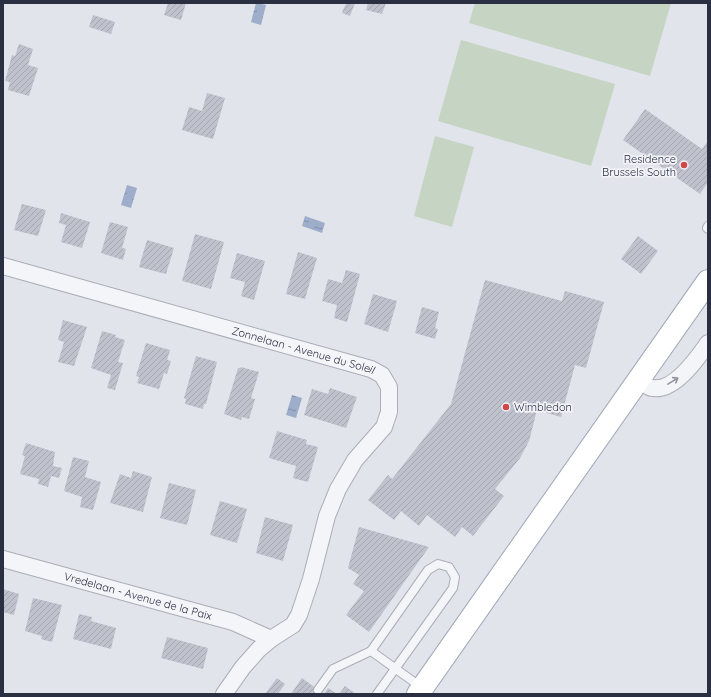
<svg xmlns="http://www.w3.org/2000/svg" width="711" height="697" font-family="Quicksand,sans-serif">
<defs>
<pattern id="water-ripples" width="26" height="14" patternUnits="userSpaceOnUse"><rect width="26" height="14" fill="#9dadca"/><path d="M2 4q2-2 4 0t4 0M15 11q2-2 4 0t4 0" fill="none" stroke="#808da6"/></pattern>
<pattern id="building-hatch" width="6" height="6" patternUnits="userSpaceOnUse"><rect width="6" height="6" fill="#bfc2cd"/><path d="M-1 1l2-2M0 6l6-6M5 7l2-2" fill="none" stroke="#a4a7b1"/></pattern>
</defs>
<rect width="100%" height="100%" fill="#e1e4ea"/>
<g fill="#c5d4c3">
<polygon points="475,3 671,3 650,76 469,23"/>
<polygon points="461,40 615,84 591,166 438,121"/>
<polygon points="435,136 474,147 452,227 414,216"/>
</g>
<g fill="url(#water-ripples)">
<polygon points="256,3 266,5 261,25 251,22"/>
<polygon points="127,185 137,188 131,208 121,205"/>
<polygon points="305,216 325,223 322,233 302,226"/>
<polygon points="292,395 302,398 296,418 286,415"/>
</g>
<g fill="url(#building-hatch)">
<polygon points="168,3 186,3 181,20 164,15"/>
<polygon points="346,3 355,3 350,16 342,13"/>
<polygon points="368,3 386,3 382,14 366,10"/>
<polygon points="93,15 115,22 111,34 89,27"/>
<polygon points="19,44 33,49 28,65 38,68 29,96 8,90 10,82 5,81 12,55 15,56"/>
<polygon points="207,93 225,98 213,139 182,130 189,107 202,111"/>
<polygon points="645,109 702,149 708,141 708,182 700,194 623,140"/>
<polygon points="22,204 46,210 38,236 14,230"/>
<polygon points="61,213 90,222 82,248 61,242 66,225 59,223"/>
<polygon points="110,222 128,227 122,248 126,249 123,260 101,253"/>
<polygon points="195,234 224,242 211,289 182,281"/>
<polygon points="638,236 658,251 641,274 621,259"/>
<polygon points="147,240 174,248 166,274 139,267"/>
<polygon points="298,252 317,258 305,299 286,294"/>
<polygon points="237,253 265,261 254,300 241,296 245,282 230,278"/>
<polygon points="346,270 360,274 347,322 334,318 337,305 322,301 328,279 342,283"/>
<polygon points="485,280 562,301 565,291 604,302 586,368 575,365 561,417 537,410 529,441 520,458 495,489 504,496 473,536 462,527 455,537 427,515 419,526 401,511 394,520 368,500 388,475 392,479 451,404"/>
<polygon points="373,294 397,301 388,332 364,324"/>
<polygon points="422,307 439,312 435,328 438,329 435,339 415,333"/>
<polygon points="63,320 87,327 74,366 58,362 64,342 58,340"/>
<polygon points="102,331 116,335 115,337 125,340 118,362 123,363 115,390 107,388 111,375 91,368"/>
<polygon points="146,343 170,350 167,360 171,361 167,374 164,373 159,389 137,383 139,377 136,376"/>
<polygon points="196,356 217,362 206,404 204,404 203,409 185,404 186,399 184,398"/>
<polygon points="241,367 259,372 251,398 255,399 249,419 242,417 241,420 224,414 238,368 240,368"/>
<polygon points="330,388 357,397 346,428 304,415 312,389 328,394"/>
<polygon points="277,431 307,440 306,444 318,447 308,482 293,478 296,466 269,458"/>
<polygon points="26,443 55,452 53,466 62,468 59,478 51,476 48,487 38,484 39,479 20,474 25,456 22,455"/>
<polygon points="73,457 89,461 85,477 101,482 93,510 80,507 82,497 64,491"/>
<polygon points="133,471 152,477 143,512 110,503 120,474 131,478"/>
<polygon points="169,483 196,490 187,525 160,518"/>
<polygon points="220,501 247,509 237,543 210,535"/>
<polygon points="265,517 293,525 283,561 256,553"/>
<polygon points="359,527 429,547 369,632 346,615 364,591 353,584 359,575 348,568"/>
<polygon points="3,589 19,594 14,615 3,612"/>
<polygon points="33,598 62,605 52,642 41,639 42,636 25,631"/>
<polygon points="79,614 92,617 91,621 116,628 111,649 73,639"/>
<polygon points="167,637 208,648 203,669 161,658"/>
<polygon points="277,678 285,684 278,694 265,694"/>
<polygon points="302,678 324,694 328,688 337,694 291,694"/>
<polygon points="345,686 356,694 339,694"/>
</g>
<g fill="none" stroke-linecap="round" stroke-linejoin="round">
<defs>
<g id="lane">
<polyline points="708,226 707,228 708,229"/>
<polyline points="371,651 428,570 438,564 449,567 455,577 453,588 377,694"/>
<polyline points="318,690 333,669 371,651 421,687"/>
</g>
<g id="street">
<path id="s1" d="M3,266L371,369L382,375L389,387V412L384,427L355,460L338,489L327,516L311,579L299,615L293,625L271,639L259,649L243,667L224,694"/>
<path d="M638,380C642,382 647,387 652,388C674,392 697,359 708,343"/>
<path id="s2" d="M3,559L233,622L271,639"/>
</g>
<polyline id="primary" points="418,694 708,281"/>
</defs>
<use href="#lane" stroke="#aaaeb8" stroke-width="10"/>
<use href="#street" stroke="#aaaeb8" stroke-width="18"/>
<use href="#primary" stroke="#a1a7b6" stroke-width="24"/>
<use href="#lane" stroke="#f4f5f8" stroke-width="8"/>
<use href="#street" stroke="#f4f5f8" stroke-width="16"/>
<use href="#primary" stroke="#fff" stroke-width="22"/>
</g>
<defs><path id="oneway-shaft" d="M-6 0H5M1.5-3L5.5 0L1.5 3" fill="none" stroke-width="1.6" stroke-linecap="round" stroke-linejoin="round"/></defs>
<use stroke="#8f929d" href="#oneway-shaft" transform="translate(673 381) rotate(-31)"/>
<g fill="#cf474a" stroke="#f1f3f7" stroke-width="1.5">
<circle cx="684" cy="165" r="4"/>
<circle cx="506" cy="407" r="4"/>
</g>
<g text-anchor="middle" stroke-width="3.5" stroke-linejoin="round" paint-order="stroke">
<g font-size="11" fill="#2a2f42" stroke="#f1f3f7" text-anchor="end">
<text x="676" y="163">Residence<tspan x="676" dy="13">Brussels South</tspan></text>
<text x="514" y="411" text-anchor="start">Wimbledon</text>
</g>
<g font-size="11" fill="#2a2f42" stroke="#f1f3f7">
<text dy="4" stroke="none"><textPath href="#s1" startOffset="312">Zonnelaan - Avenue du Soleil</textPath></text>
<text dy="4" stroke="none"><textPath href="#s2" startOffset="140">Vredelaan - Avenue de la Paix</textPath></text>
</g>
</g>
<rect width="711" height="697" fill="none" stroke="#2a2f42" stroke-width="8"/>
</svg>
